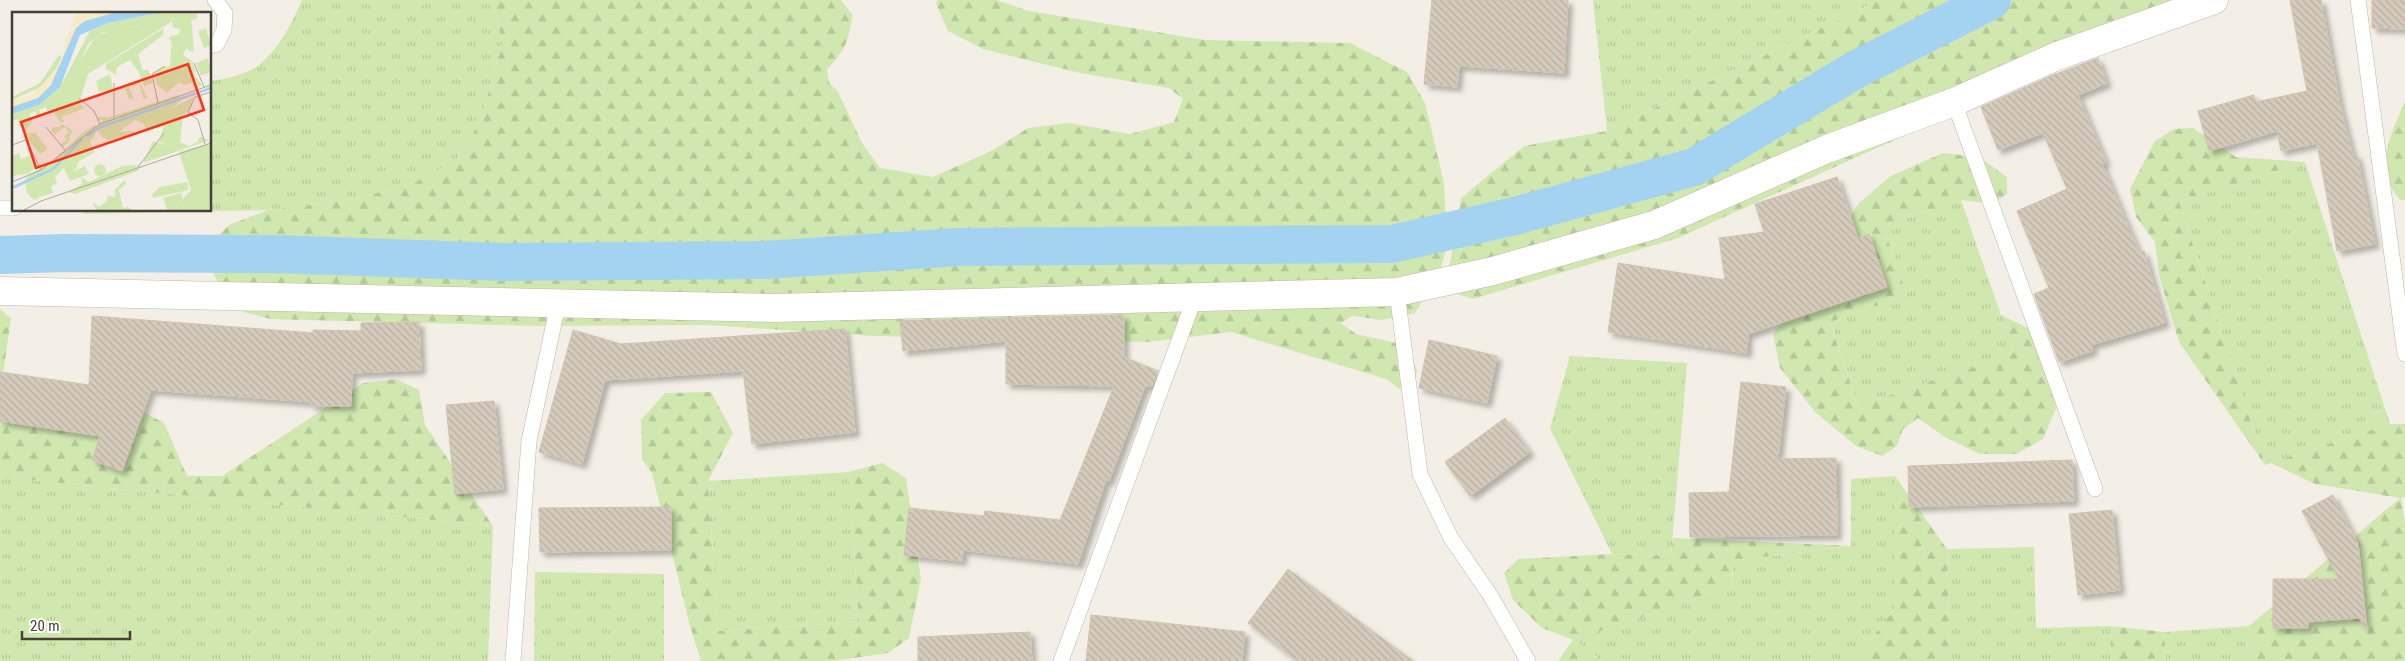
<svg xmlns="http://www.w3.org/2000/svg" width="2405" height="661" font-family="'Roboto Condensed',sans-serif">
<defs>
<pattern id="grass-tufts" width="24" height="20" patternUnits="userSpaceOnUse" patternTransform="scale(1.25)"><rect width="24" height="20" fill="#d0e8b0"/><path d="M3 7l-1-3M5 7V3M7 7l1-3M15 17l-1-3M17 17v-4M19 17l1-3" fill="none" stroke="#b4c898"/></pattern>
<pattern id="forest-firs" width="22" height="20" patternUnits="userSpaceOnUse" patternTransform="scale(1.25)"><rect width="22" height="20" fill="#d0e8b0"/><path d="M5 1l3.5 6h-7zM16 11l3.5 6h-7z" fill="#b4c898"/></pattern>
<pattern id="building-back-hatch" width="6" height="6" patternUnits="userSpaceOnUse" patternTransform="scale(1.25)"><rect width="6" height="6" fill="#d5cbbc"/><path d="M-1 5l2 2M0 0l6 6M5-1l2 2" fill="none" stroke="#b8afa2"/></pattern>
<filter id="shadow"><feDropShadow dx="4.5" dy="4.5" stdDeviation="2.5" flood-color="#0004"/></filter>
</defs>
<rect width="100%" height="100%" fill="#f3efe7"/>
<g fill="url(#grass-tufts)">
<path d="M302,0H493L502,43L481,120L456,160L415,183L351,200L268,210L83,214L86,210H210V81C222,80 250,73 259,65C279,49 292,23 302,0Z"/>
<polygon points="1593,0 1880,0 1607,131"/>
<polygon points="2305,162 2390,424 2265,465 2179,202"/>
<polygon points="1961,200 2014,353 1858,406 1830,321 1907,295 1883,226"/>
<polygon points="1570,356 1687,363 1671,556 1612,554 1550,428"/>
<polygon points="849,472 859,622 718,631 708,481"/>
<polygon points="1895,476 1895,608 1854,661 1603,661 1573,640 1733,586 1732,561 1851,546 1851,479"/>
<polygon points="0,477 493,526 488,661 0,661"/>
<polygon points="2034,547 2036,628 2110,626 2111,661 1950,661 1947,549"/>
<polygon points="535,572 664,574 664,661 534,661"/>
<polygon points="2249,626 2252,661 2166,661 2164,632"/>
</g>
<g fill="url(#forest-firs)">
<path d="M493,0H841L853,15C848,40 846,51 827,69L829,82L838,92L862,143L880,168L933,177L991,151L1028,128L1070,123L1130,134L1174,122L1183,99L1169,88L1080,73L983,49L948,31L936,3L938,0H996L1029,11L1205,40L1350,43L1407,72L1425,103L1444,183L1447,246L1440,272L1415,313L1382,320L1352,316L1341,323L1356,334L1409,346L1417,371L1415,382L1399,389L1386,379L1231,332L1148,342L875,336L707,325L541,326L270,319L233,309L213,273L215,239L229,225L268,210L351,200L414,183L456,160L481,120L502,43Z"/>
<polygon points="1880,0 2204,0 1678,238 1473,299 1457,294 1449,269 1461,198 1524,146 1607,131"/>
<path d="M2405,101V200H2400C2372,167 2391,135 2405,101Z"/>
<polygon points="2193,128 2236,157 2305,162 2179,202 2265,465 2179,342 2159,275 2155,242 2136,217 2130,189 2155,141 2174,129"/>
<polygon points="1943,153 1979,157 2007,177 2007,194 1992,204 1961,200 1883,226 1907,295 1830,322 1858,406 2014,353 2001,315 2030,329 2047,368 2056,408 2043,439 2016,454 1980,454 1945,437 1918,418 1903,429 1897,446 1882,456 1856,446 1815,412 1780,368 1773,334 1859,203 1891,176"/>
<polygon points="0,309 11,318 1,388 140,410 164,423 187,476 222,476 363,383 396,379 419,390 425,425 493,526 0,477"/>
<polygon points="711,392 733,433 708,481 718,631 859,622 849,472 882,463 906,478 921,579 909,638 888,653 833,661 701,661 690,626 652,473 642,459 641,420 665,393"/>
<polygon points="2390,424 2405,424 2405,497 2401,498 2405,525 2405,661 2252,661 2249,626 2400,498 2315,484 2271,463"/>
<polygon points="1895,476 1947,549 1950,661 1854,661 1895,608"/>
<polygon points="1673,538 1851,546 1732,561 1733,586 1574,640 1603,661 1558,661 1573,640 1542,628 1513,600 1504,573 1518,559 1612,554 1671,556"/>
<polygon points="2110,626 2164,632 2166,661 2111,661"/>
</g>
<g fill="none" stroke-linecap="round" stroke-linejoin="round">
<polyline stroke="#a3d3f0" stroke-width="38" points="0,255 64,253 273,254 504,262 766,260 958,247 1392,244 1515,216 1694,167 1855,70 1992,0"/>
</g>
<g fill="url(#building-back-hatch)" stroke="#d0c2b0" filter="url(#shadow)">
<polygon points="1432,0 1568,0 1564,73 1459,66 1457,87 1424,84"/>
<polygon points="2290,0 2321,0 2340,105 2353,156 2357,155 2375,244 2337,251 2317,143 2281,151 2277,131 2209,151 2198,111 2254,95 2256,102 2307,91"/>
<polygon points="2372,0 2405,0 2405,29 2372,28"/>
<polygon points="2098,58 2107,83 2078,95 2106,162 2102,164 2139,252 2144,251 2165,323 2091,345 2093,351 2059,362 2034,294 2049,288 2017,211 2067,189 2043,133 1998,150 1981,107 2053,75"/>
<polygon points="1837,177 1858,238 1869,234 1887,287 1748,334 1747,353 1608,332 1618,263 1725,280 1719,238 1764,232 1755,204"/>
<polygon points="1124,315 1124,357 1158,371 1152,386 1145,386 1109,481 1106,480 1078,564 963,550 962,561 904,555 909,508 984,516 985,511 1060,520 1114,386 1006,384 1006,341 903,351 900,321"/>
<polygon points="92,316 313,333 313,330 361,331 361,323 419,322 421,370 352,373 351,406 311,406 312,402 151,390 122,471 92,460 100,436 0,421 0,372 89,385"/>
<polygon points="845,329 855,432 752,444 743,371 605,380 582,464 539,452 573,330 621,344"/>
<polygon points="1429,340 1497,356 1487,403 1419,388"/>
<polygon points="1741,382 1786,387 1778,459 1836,458 1837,535 1690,537 1689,493 1729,492"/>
<polygon points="494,401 503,489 455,494 446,405"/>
<polygon points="1505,418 1530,452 1470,496 1445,462"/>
<polygon points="2072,460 2074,501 1909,507 1908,466"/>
<polygon points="2333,495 2358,543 2367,630 2359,618 2308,622 2308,628 2273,628 2273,579 2339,579 2302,511"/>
<polygon points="671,507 671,550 540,552 539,508"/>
<polygon points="2112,510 2120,590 2078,595 2069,514"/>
<polygon points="1288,569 1413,661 1298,661 1248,623"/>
<polygon points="1091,615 1245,632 1242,661 1086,661"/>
<polygon points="1030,632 1032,661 918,661 918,637"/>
</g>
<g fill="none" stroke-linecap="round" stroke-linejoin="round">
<defs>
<g id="service">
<polyline points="2358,0 2405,354"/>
<polyline points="210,46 217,44 224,30 225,13 215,0"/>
<polyline points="1954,102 2095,489"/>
<polyline points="0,208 14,208"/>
<polyline points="1397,292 1420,474 1451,538 1490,595 1528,661"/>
<polyline points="513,661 529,441 558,304"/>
<polyline points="1061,661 1195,297"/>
</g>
<polyline id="minor" points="0,291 773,308 1397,292 1493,271 1654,225 1827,149 1954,102 2057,56 2214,0"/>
</defs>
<use href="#service" stroke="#bfb7aa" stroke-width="16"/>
<use href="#minor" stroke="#bfb7aa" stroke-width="29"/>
<use href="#service" stroke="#fff" stroke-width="15"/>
<use href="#minor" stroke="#fff" stroke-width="28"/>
</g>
<g transform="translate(12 12)">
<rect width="199" height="199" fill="#f3efe7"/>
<path d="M185,0L186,6L164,13L166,3ZM147,4L159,6V10L76,62L68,49L84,24L112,14L127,15ZM180,13L182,39L179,40L170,18ZM194,16L199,34L192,36L186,19ZM167,22L172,34L162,38L157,25ZM196,46L199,60L189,64L184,51ZM175,49L179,50L183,64L145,73L142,62L147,57ZM136,57L141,71L132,74L127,60ZM98,62L101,78L87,80L84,69ZM181,85L179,96L171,103L168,130L158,135L147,130L157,98ZM54,88L67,91L50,105L52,109L49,111L45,101ZM23,120L35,137L28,142L15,126ZM77,128L83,140L66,150L65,155L58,146ZM7,141L9,147L19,143L22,150L5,158L0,144ZM57,150L63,159L73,154L77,162L58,169L52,156ZM82 158a6 6 0 1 1 12 0a6 6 0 1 1-12 0ZM43,165L45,172L39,174L41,181L28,185L23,172ZM169,181L171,186L161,198H155L151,186Z" fill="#d0e8b0"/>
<path d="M151,0H179L166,3L164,13L179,8L180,13L170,18L179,40L174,36L171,43L180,49L185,63L175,49L158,56L159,34L163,38L172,34L167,22L169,18L161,15L159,6L147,4L133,15L112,14L103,20H91L77,31L68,49L76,62L67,91L73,96L50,105L67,92L54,88L45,101L49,111L40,98L35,99L34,95L27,98L30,105L26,106L23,99L18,102L20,109L13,121H23L8,127L13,121L5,107L0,110V102L27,93L48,75L78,19L96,11ZM152,16L151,23L126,42L131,59L127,60L118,48L105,55L104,63L94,57V52ZM47,43L50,45L45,55L29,75L0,88V85L28,71ZM183,64L190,73L185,77L182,70L172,73L167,70L155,81L145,73ZM127,69L136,87L131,86L127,72L117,76L122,86L117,87L113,76ZM166,83L171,87L157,98L158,115L148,114L134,119L132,112L123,108L107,120L122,119L126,122L97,128L90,125L85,117L82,125L58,146L65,155L63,159L57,150L43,165L23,172L28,185L22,188L15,181L13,168L18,162L37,152L69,122L82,113L85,114L91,108H86V105H98ZM50,112L60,118L56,131L50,135L48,132L55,128L52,124L57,120L53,115L43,122L45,124L39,119L41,115H48ZM187,125L198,128L131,151L141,129L159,135L168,130L177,134L186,130ZM199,131V198H161L179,178L167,140ZM0,146L5,157L22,150L24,156L15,162L0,164ZM124,153L128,155L126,159L63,182L56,180L70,172L69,165L77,170L110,154ZM113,168L114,172L107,178L111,196L116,195L120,198H84L80,190L87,195L95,189V184L103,185V177ZM175,170L177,178L141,186L140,182L148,175Z" fill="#d0e8b0"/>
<path d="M65,0H105L73,9L55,35L49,55L35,79L16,91L0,95V89L20,83L42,61L50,49L53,30Z" fill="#f7ebc3"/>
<path d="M105,0H151L96,11L68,23L48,75L27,93L0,102V95L26,86L39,73L64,16L73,9Z" fill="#a3d3f0"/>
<path fill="none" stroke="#a3d3f0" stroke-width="2.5" d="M75,124L89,115L199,76M0,176L41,157L70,127"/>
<path fill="none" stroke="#aea9a0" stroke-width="1" d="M182,51L192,75M67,86L82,99L88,112M146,91L140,62L153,54M102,106V71M34,115L53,138M193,132L186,108L176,100L183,85L199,80M0,133L14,128L29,158M126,155L152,121M0,170L29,158L88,112L199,73M12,198L29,189L199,131"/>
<path fill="#f93419" fill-opacity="0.15" stroke="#f93419" stroke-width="2.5" d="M176,52L192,98L24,156L9,110Z"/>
<rect width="199" height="199" fill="none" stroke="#464036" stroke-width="2.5"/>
</g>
<path d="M22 631v8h108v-8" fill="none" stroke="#464036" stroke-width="2.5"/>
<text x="30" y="631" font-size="15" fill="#464036" stroke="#ffffff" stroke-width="4" paint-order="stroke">20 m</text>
</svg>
